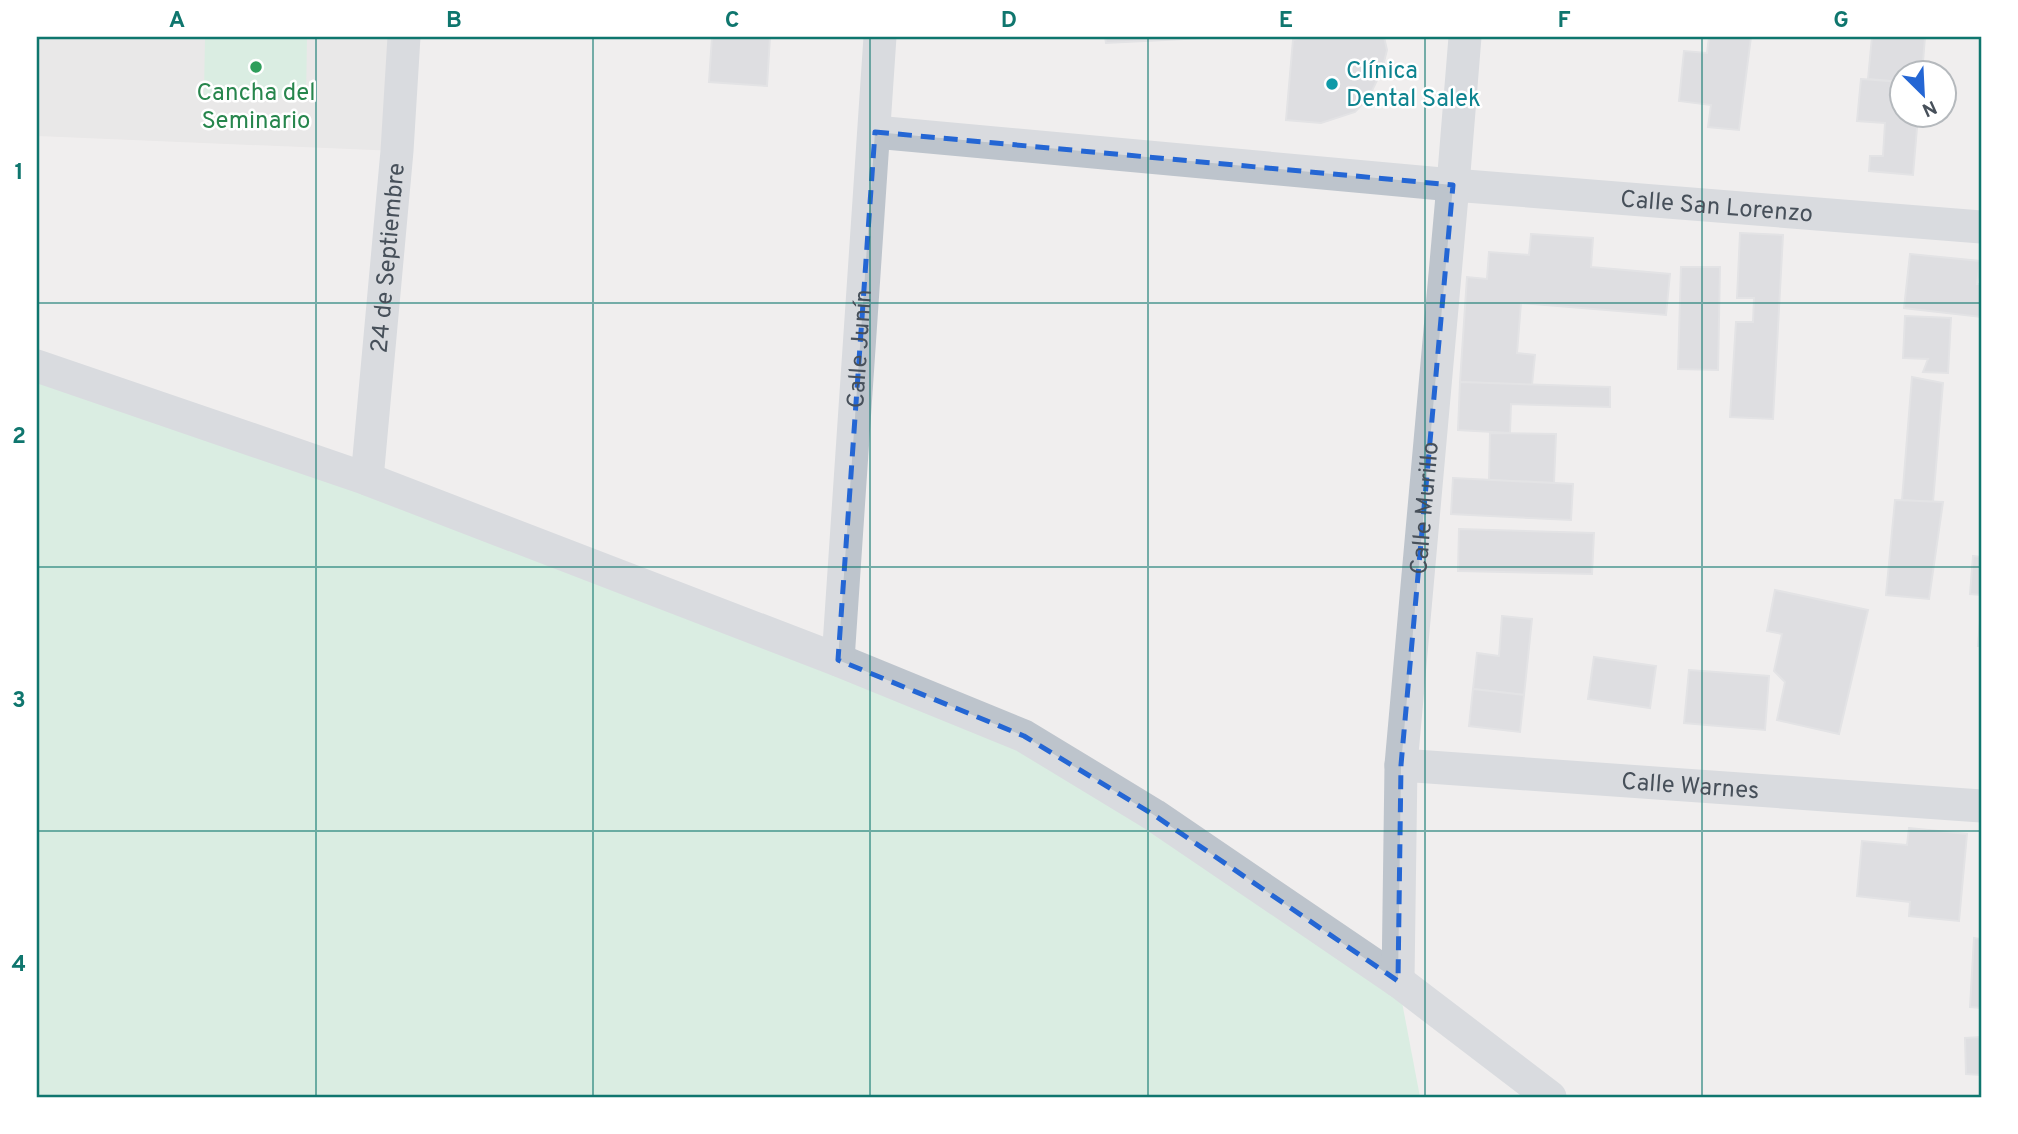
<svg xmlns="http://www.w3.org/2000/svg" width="2018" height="1134" font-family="Overpass,sans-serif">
<rect width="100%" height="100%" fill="#f0eeee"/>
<polygon fill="#e1dfdf" points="37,37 404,37 397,151 37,136"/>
<g fill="#beecd3">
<polygon points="205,37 307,37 306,98 204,97"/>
<polygon points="37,366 1024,736 1398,981 1420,1097 37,1097"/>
</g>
<g fill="#c8cad0" stroke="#d2d4d9" stroke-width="2">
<polygon points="712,37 770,37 767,86 709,82"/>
<polygon points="1105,37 1203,37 1203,38 1106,43"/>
<polygon points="1304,37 1384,37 1387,50 1382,70 1369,97 1355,112 1321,123 1286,120 1293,40"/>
<polygon points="1709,37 1751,37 1739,130 1708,127 1711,105 1679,101 1684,51 1707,53"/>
<polygon points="1872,37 1925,37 1922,74 1902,74 1902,82 1868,79"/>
<polygon points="1861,79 1902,82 1902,116 1918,116 1913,175 1869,171 1870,156 1883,156 1885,123 1857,121"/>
<polygon points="1740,233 1783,235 1773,419 1730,417 1736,322 1753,322 1754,298 1737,298"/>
<polygon points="1531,234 1593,238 1591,267 1670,274 1666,315 1521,303 1517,353 1535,355 1532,385 1460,382 1467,277 1487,279 1489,252 1529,255"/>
<polygon points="1910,254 1980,261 1977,284 1981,284 1981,317 1904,308"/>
<polygon points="1681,267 1720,267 1718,370 1678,369"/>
<polygon points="1905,316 1951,318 1948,373 1923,372 1928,359 1903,358"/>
<polygon points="1912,377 1943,383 1933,502 1902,500"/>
<polygon points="1460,382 1610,387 1610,407 1511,404 1510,433 1458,430"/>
<polygon points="1490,433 1556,434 1554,483 1489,480"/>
<polygon points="1453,478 1573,484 1571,520 1451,514"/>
<polygon points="1895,500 1943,502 1929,599 1886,595"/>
<polygon points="1459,529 1594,533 1592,574 1458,571"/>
<polygon points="1973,556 1981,557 1981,595 1970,594"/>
<polygon points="1775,590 1868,610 1839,734 1777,720 1785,682 1774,671 1782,634 1767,631"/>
<polygon points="1981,607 1981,646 1978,646"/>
<polygon points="1502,616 1532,619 1524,695 1473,689 1477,653 1499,656"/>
<polygon points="1594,657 1656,666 1650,708 1588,699"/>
<polygon points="1689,670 1769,676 1765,730 1684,723"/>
<polygon points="1473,689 1524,695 1520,732 1469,726"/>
<polygon points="1909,828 1967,834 1959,921 1909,916 1910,902 1857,896 1862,841 1907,845"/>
<polygon points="1974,938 1981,939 1981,1008 1970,1007"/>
<polygon points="1981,1037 1981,1075 1966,1074 1965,1038"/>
</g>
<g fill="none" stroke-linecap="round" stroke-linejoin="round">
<g stroke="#bdc4cc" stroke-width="33">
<path id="s1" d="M875,132L1453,185L1981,227"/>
<polyline points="37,366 367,479 838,660 1024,736 1154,815 1398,981 1550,1097"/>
<path id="s2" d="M367,479L397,151L404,37"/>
<path id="s3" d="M838,660L880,37"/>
<path id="s4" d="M1401,765L1981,806"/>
<path id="s5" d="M1398,981L1401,765L1453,185L1465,37"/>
</g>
</g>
<path d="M0 0H2018V1134H0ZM875,132L1453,185L1401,765L1398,981L1154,815L1024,736L838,660Z" fill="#f0eeee" fill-opacity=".55" fill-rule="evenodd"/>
<path fill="none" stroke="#2466d4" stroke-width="5" stroke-dasharray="14 9" stroke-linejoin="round" d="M875,132L1453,185L1401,765L1398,981L1154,815L1024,736L838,660Z"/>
<path fill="none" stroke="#0f766e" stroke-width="2" stroke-opacity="0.55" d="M316,37V1097M593,37V1097M870,37V1097M1148,37V1097M1425,37V1097M1702,37V1097M37,303H1981M37,567H1981M37,831H1981"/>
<circle fill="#2e9e5b" stroke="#fff" stroke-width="2.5" cx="256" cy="67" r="7"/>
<circle fill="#0f9aa8" stroke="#fff" stroke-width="2.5" cx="1332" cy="84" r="7"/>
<g text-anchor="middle" stroke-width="5" stroke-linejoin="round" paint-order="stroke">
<g font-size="24" fill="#0d838f" stroke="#fff" text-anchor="start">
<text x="1346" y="78">Clínica<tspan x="1346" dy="28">Dental Salek</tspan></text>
</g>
<g font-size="24" fill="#27864d" stroke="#fff">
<text x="256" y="100">Cancha del<tspan x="256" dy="28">Seminario</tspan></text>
</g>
<g font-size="24" fill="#47505a" stroke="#fff">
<text dy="8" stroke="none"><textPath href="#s1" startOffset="845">Calle San Lorenzo</textPath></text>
<text dy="8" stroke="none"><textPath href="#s2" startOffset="222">24 de Septiembre</textPath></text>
<text dy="8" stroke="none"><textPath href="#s3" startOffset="312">Calle Junín</textPath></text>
<text dy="8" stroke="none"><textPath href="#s5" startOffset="474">Calle Murillo</textPath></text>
<text dy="8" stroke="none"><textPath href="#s4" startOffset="290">Calle Warnes</textPath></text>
</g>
</g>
<rect width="2018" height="1134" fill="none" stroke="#ffffff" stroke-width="77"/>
<g transform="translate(1923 94) rotate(156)"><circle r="33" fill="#ffffff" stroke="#b5b9bd" stroke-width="2"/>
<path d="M0-5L12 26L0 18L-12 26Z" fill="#2466d4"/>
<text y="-10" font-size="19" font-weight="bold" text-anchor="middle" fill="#47505a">N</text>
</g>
<rect x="38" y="38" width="1942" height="1058" fill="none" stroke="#0f766e" stroke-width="2.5"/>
<g font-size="23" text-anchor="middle" font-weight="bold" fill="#0f766e">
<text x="177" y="27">A</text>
<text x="454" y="27">B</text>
<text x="732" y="27">C</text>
<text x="1009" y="27">D</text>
<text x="1286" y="27">E</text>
<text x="1564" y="27">F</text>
<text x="1841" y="27">G</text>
<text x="19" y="179">1</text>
<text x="19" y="443">2</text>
<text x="19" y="707">3</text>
<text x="19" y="971">4</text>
</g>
</svg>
